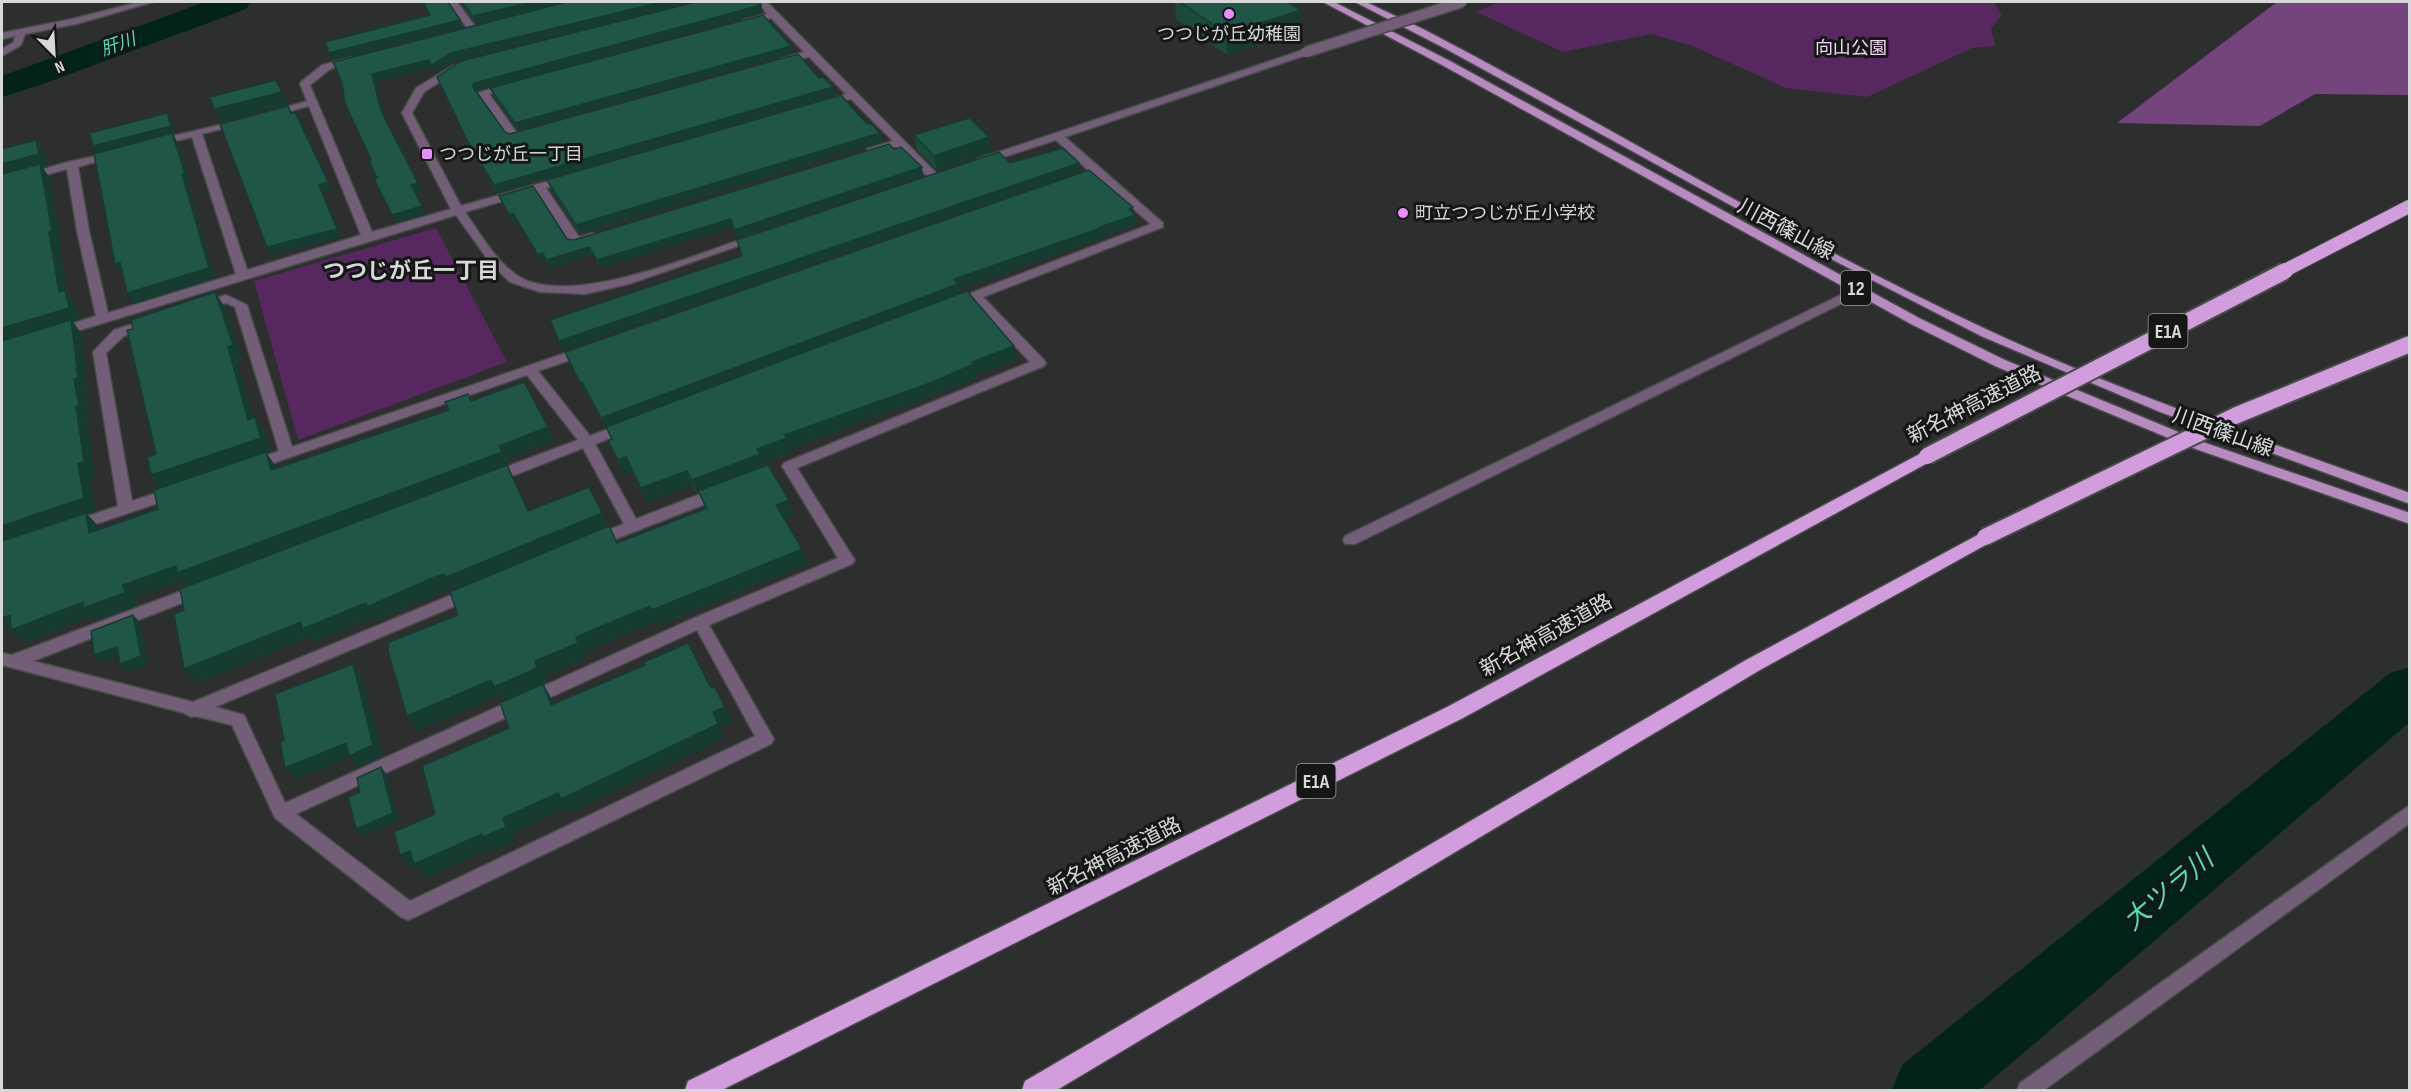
<svg xmlns="http://www.w3.org/2000/svg" width="2411" height="1092" font-family="'Sofia Sans Condensed','Noto Sans JP',sans-serif">
<rect width="100%" height="100%" fill="#2c2f2e"/>
<g fill="#56285f">
<polygon points="1500,2 1994,2 2002,15 1991,28 1995,46 1972,48 1867,97 1786,88 1690,45 1651,34 1563,52 1476,12"/>
<polygon points="436,228 507,362 298,440 254,281"/>
</g>
<polygon fill="#74447d" points="2277,2 2409,2 2409,95 2315,94 2260,126 2117,123"/>
<g fill="none" stroke-linecap="round" stroke-linejoin="round">
<g fill="#01231a" fill-rule="evenodd">
<polygon points="205,2 251,2 246,9 43,84 2,97 2,76"/>
<polygon points="2410,667 2410,722 1980,1090 1892,1090 1902,1065 2390,673"/>
</g>
<defs>
<g id="minor">
<polygon points="139,2 153,2 76,24 25,34 21,45 2,56 2,49 14,42 15,36 2,39 2,33 72,19"/>
<polygon points="449,2 457,2 477,29 475,31 469,31"/>
<polygon points="758,2 767,2 938,175 938,179 930,179 898,147 867,153 867,149 893,141 851,99 821,106 821,102 846,94 809,57 780,63 780,59 804,52 771,18 743,24 743,20 767,14"/>
<path d="M1306,49L1311,52L1309,54L1065,137L1163,223V227L983,297L1044,360L1046,363L1044,366L797,468L852,556L855,560L852,564L709,625L771,734L774,739L771,744L415,917L408,920L401,917L275,818L232,725L195,716L191,717L184,713L2,665V653L12,655L200,584L205,586L208,590L205,594L33,661L193,702L466,589H476L479,593L476,597L215,707L244,715L285,803L694,618L838,558L782,466L784,463L1030,362L971,299L969,296L971,293L1151,224L1095,176H1086L1084,174L1089,171L1056,140L982,164L977,161L978,159ZM697,630L755,736L410,901L296,814Z"/>
<path d="M352,57L355,58V62L330,69L310,85L372,232L451,209L402,113L416,88L454,65L458,66V70L424,92L412,113L461,206L566,176L570,177V181L546,188L579,237L593,233L599,237L580,245H572L537,191L465,212C480,233 496,262 518,276C571,309 699,253 754,235H762L764,237L629,284L585,294L540,292L510,282L491,264L456,215L64,335H54L53,332L54,329L96,316L77,231L67,169L2,187V181L68,162L119,151V155L78,167L89,231L108,313L236,274L192,137L156,146L151,143L152,141L244,119V123L202,134L247,270L361,235L309,106L272,116L267,113L307,101L300,84L301,82L322,65Z"/>
<polygon points="509,83 513,84 513,88 489,94 517,133 529,130 534,133 518,139 510,139 478,93"/>
<polygon points="1859,286 1865,290 1863,293 1355,544 1345,544 1343,540 1345,536"/>
<polygon points="226,295 247,305 292,447 586,346 591,347 592,350 591,353 538,371 590,436 621,424 631,424 633,427 631,430 595,444 636,519 716,488 721,487 728,492 726,496 600,545 590,545 588,541 590,537 624,524 583,448 497,482 487,482 485,478 487,474 578,440 527,375 256,469 246,469 244,466 246,463 279,451 235,307 226,303 201,311 195,307 197,304"/>
<polygon points="152,318 158,322 156,325 124,336 106,353 132,501 174,487 181,492 179,496 75,531 70,530 68,526 70,522 118,506 93,352 114,330"/>
<polygon points="2410,805 2410,823 2044,1090 2017,1090 2020,1083"/>
</g>
<g id="major">
<polygon points="1323,2 1334,2 1450,61 1919,318 2005,360 2200,441 2410,513 2410,524 2190,447 1995,366 1911,324 1442,65"/>
<path d="M1355,2H1366L1423,29C1613,128 1796,241 1990,331C2126,394 2269,442 2410,493V504L2160,412L1981,336L1798,242L1446,49Z"/>
</g>
<g id="highway">
<polygon points="1927,450 1933,452 1935,456 1933,460 1463,718 722,1090 685,1090 688,1081 1449,706"/>
<polygon points="1985,531 1991,532 1994,537 1991,542 1760,670 1057,1090 1022,1090 1025,1081 1746,660"/>
</g>
</defs>
<use href="#minor" stroke="#474a49" stroke-width="3"/>
<use href="#major" stroke="#474a49" stroke-width="3"/>
<use href="#highway" stroke="#474a49" stroke-width="3"/>
<use href="#minor" fill="#735e77" fill-rule="evenodd"/>
<use href="#major" fill="#b78bbf" fill-rule="evenodd"/>
<use href="#highway" fill="#d29ddc" fill-rule="evenodd"/>
<defs>
<polyline id="minor-bridge" points="1306,52 1462,2"/>
<polyline id="highway-bridge-far1" points="2282,272 2410,206"/>
<g id="highway-bridge">
<polyline points="1927,456 2285,271"/>
<polyline points="1985,537 2237,415 2410,344"/>
</g>
</defs>
<use href="#minor-bridge" stroke="#474a49" stroke-width="13" stroke-linecap="butt"/>
<use href="#highway-bridge-far1" stroke="#474a49" stroke-width="15" stroke-linecap="butt"/>
<use href="#highway-bridge" stroke="#474a49" stroke-width="20" stroke-linecap="butt"/>
<use href="#minor-bridge" stroke="#735e77" stroke-width="10"/>
<use href="#highway-bridge-far1" stroke="#d29ddc" stroke-width="13"/>
<use href="#highway-bridge" stroke="#d29ddc" stroke-width="16"/>
</g>
<g fill="#1b4a3d">
<polygon points="460,2 566,2 476,23"/>
<polygon points="1175,2 1287,2 1300,31 1227,55 1176,19"/>
<polygon points="761,5 763,12 477,91 477,92 505,132 510,134 835,95 497,193 472,150 437,77"/>
<polygon points="791,46 792,53 518,130 493,95 490,88"/>
<polygon points="867,124 880,133 882,142 580,234 551,189 547,180"/>
<polygon points="914,135 989,137 991,152 937,170 917,150"/>
<polygon points="36,140 45,153 48,167 43,168 49,177 62,244 59,245 67,292 75,303 79,320 73,322 81,333 88,391 85,392 90,419 87,419 95,476 89,478 95,512 87,514 98,526 98,530 158,509 161,488 156,454 224,306 242,359 237,360 253,418 264,431 271,451 266,453 275,465 276,469 449,410 472,401 548,427 554,441 506,459 509,465 508,466 529,511 589,487 617,543 705,508 699,493 697,493 692,485 647,502 632,471 624,474 608,441 612,440 607,428 587,393 584,393 565,352 1134,213 1135,225 1102,237 1102,239 959,289 959,294 1016,360 976,375 976,378 932,396 790,449 791,452 763,463 765,466 789,500 794,515 784,519 807,564 659,625 657,621 584,652 586,658 544,676 546,683 500,695 418,731 407,716 458,615 453,588 441,592 377,621 375,617 313,642 309,637 197,683 184,610 188,586 183,580 135,598 137,606 96,621 91,616 25,643 13,632 11,632"/>
<polygon points="894,149 923,175 736,238 733,227 600,268 592,254 550,268 546,261 542,262 517,220 512,222 499,196 567,239 574,240"/>
</g>
<g fill="#163c32">
<polygon points="532,2 566,2 476,23 473,16"/>
<polygon points="662,2 695,2 454,61 435,73 431,66 451,53"/>
<polygon points="761,5 763,12 477,91 476,94 473,87 474,83"/>
<polygon points="1301,10 1300,31 1227,55 1227,34"/>
<polygon points="460,20 463,27 333,60 329,53"/>
<polygon points="791,46 792,53 518,130 515,123"/>
<polygon points="429,60 432,68 376,82 385,119 381,111 372,74"/>
<polygon points="276,80 288,104 221,121 214,109"/>
<polygon points="833,87 835,95 497,193 494,185"/>
<polygon points="295,112 332,190 323,193 342,237 271,255 267,247 319,185"/>
<polygon points="167,113 172,120 175,133 173,134 178,143 191,183 188,184 215,278 134,304 127,293 98,153 93,146"/>
<polygon points="880,133 882,142 580,234 576,225"/>
<polygon points="989,137 991,152 937,170 934,156"/>
<polygon points="36,140 45,153 48,167 43,168 49,177 62,244 59,245 67,292 75,303 79,320 73,322 81,333 88,391 85,392 90,419 87,419 95,476 89,478 95,512 87,514 98,526 101,546 2,544 2,328 59,292 49,232 2,179 2,164"/>
<polygon points="1079,163 1080,172 563,350 559,341"/>
<polygon points="922,167 923,175 736,238 734,230"/>
<polygon points="418,183 422,191 415,193 411,185"/>
<polygon points="422,206 426,214 396,223 392,215"/>
<polygon points="1133,207 1135,225 1102,237 1102,239 959,289 960,294 606,429 601,418 954,279 1100,227 1129,209"/>
<polygon points="513,213 517,220 512,222 509,214"/>
<polygon points="731,219 733,227 600,268 597,260"/>
<polygon points="589,247 592,254 550,268 546,260"/>
<polygon points="543,253 546,261 542,262 538,255"/>
<polygon points="120,262 122,274 115,264"/>
<polygon points="215,292 224,306 242,359 237,360 257,433 248,420 228,347"/>
<polygon points="1014,346 1016,360 976,375 976,378 932,396 790,449 791,452 763,463 765,468 697,493 692,480 785,435"/>
<polygon points="582,382 587,393 584,393 580,383"/>
<polygon points="255,417 264,431 271,451 266,453 275,465 281,483 161,489 151,475"/>
<polygon points="548,427 554,441 506,459 509,465 508,466 536,525 188,586 183,580 135,598 137,606 96,621 91,616 25,643 13,632 11,632 2,623 2,618 10,615 123,585"/>
<polygon points="626,457 632,471 624,474 618,460"/>
<polygon points="687,471 692,485 647,502 641,488"/>
<polygon points="789,500 794,515 781,521 776,505"/>
<polygon points="602,513 609,527 455,591 453,588 441,592 377,621 375,617 313,642 309,637 197,683 184,669 301,622 366,603"/>
<polygon points="802,549 807,564 659,625 657,621 584,652 586,658 544,676 546,683 504,702 500,695 418,731 407,716 535,661 576,637 650,606"/>
<polygon points="133,615 140,622 148,664 127,672 120,664"/>
<polygon points="117,647 124,654 101,663 94,655"/>
<polygon points="353,664 362,676 383,756 359,767 350,757 296,780 285,768"/>
<polygon points="543,684 552,699 560,720 551,705"/>
<polygon points="725,707 732,722 720,727 713,712"/>
<polygon points="718,724 725,738 570,813 566,808 513,833 516,841 494,851 492,848 426,878 416,867 412,869 400,855 503,818 558,793"/>
<polygon points="381,767 387,775 399,820 363,836 356,829"/>
</g>
<g fill="#1f5647" stroke="#163c32" stroke-width="1.5">
<polygon points="431,2 448,2 460,20 329,53 325,42 430,15 423,3"/>
<polygon points="462,2 532,2 473,16"/>
<polygon points="567,2 662,2 451,53 431,66 429,60 372,74 381,111 418,183 411,185 422,206 392,215 374,179 377,178 369,161 371,160 345,103 342,83 333,62"/>
<polygon points="696,2 759,2 761,5 474,83 473,87 505,132 510,134 798,54 819,78 823,77 833,87 494,185 468,142 437,77 461,61"/>
<polygon points="1180,2 1287,2 1301,10 1227,34"/>
<polygon points="763,15 791,46 515,123 490,88"/>
<polygon points="276,80 282,92 214,109 210,97"/>
<polygon points="841,95 867,124 870,123 880,133 576,225 547,180"/>
<polygon points="288,106 291,113 295,112 328,182 319,185 337,229 267,247 220,124"/>
<polygon points="167,113 171,126 93,146 90,133"/>
<polygon points="969,118 989,137 934,156 914,135"/>
<polygon points="172,133 185,174 182,174 209,268 127,293 120,262 115,264 94,154"/>
<polygon points="36,140 39,154 2,164 2,149"/>
<polygon points="889,144 894,149 901,147 922,167 734,230 731,219 597,260 589,247 546,260 543,253 538,255 513,213 509,214 499,196 533,186 567,239 574,240"/>
<polygon points="1063,148 1079,163 559,341 550,320 742,256 737,240 999,152 1010,163"/>
<polygon points="40,164 52,231 49,232 59,292 65,290 69,308 2,328 2,174"/>
<polygon points="1089,170 1133,207 1129,209 1135,215 1100,227 1101,228 954,279 958,284 601,418 582,382 580,383 565,352"/>
<polygon points="967,291 1014,346 972,362 974,364 930,383 785,435 787,438 757,449 760,454 692,480 687,471 641,488 626,457 618,460 608,441 612,439 606,427"/>
<polygon points="215,292 233,345 228,347 248,420 255,417 261,438 151,475 147,457 156,454 127,330 133,329 131,320"/>
<polygon points="71,320 78,378 74,379 79,405 76,406 84,462 78,464 84,498 2,526 2,341"/>
<polygon points="524,382 548,427 499,446 502,452 177,573 176,566 123,585 125,593 83,608 83,602 11,630 10,615 2,618 2,541 86,513 89,533 158,509 154,490 266,452 271,470 449,410 445,402 468,394 471,401"/>
<polygon points="507,465 528,511 589,487 602,513 446,577 445,574 432,578 367,607 366,603 302,629 301,622 184,669 174,614 184,610 180,589"/>
<polygon points="768,465 789,500 776,505 802,549 652,610 650,606 576,637 578,643 535,661 537,668 494,687 491,680 407,716 388,651 389,642 458,615 450,592 609,526 617,543 707,508 698,491"/>
<polygon points="133,615 141,656 120,664 117,647 94,655 91,631"/>
<polygon points="688,643 711,688 715,687 725,707 713,712 718,724 561,799 558,793 503,818 506,827 483,837 482,834 414,864 410,851 400,855 394,832 435,814 422,766 509,728 500,703 543,684 551,705 645,665 644,662"/>
<polygon points="353,664 373,745 349,756 346,743 285,768 280,742 284,740 275,694"/>
<polygon points="381,767 393,813 356,829 348,797 360,792 357,778"/>
</g>
<g fill="#ea8dfc" stroke="#151716" stroke-width="2">
<circle cx="1229" cy="14" r="6"/>
<rect x="421" y="148" width="12" height="12" rx="3"/>
<circle cx="1403" cy="213" r="6"/>
</g>
<g text-anchor="middle" stroke-width="6" stroke-linejoin="round" paint-order="stroke">
<g font-size="18" fill="#d7d9d8" stroke="#151716" text-anchor="start">
<text x="1229" y="40" text-anchor="middle">つつじが丘幼稚園</text>
<text x="439" y="160">つつじが丘一丁目</text>
<text x="1415" y="219">町立つつじが丘小学校</text>
</g>
<g font-size="18" font-style="italic" fill="#4adeb9" stroke="#151716">
<text transform="translate(118 44) rotate(-20)" y="6">肝川</text>
</g>
<g font-size="18" fill="#f0d4f5" stroke="#151716">
<text x="1851" y="54">向山公園</text>
</g>
<g fill="#151716" stroke="#9d9f9e" stroke-width="1.5">
<rect x="1841" y="271" width="30" height="34" rx="4.5"/>
<rect x="2148.5" y="314" width="39" height="34" rx="4.5"/>
<rect x="1296.5" y="764" width="39" height="34" rx="4.5"/>
</g>
<g font-size="20" font-weight="bold" fill="#d7d9d8">
<text x="1856" y="295">12</text>
<text x="2168" y="338">E1A</text>
<text x="1316" y="788">E1A</text>
</g>
<g font-size="21" fill="#d7d9d8" stroke="#151716">
<text transform="translate(1786 229) rotate(28)" y="7">川西篠山線</text>
<text transform="translate(1974 404) rotate(-27)" y="7">新名神高速道路</text>
<text transform="translate(2223 432) rotate(20)" y="7">川西篠山線</text>
<text transform="translate(1546 635) rotate(-29)" y="7">新名神高速道路</text>
<text transform="translate(1114 856) rotate(-27)" y="7">新名神高速道路</text>
</g>
<g font-size="22" font-weight="bold" fill="#d7d9d8" stroke="#151716">
<text x="411" y="278">つつじが丘一丁目</text>
</g>
<g font-size="27" font-style="italic" fill="#4adeb9" stroke="#151716">
<text transform="translate(2168 890) rotate(-40)" y="9">大ツラ川</text>
</g>
</g>
<rect width="2411" height="1092" fill="none" stroke="#d7d9d8" stroke-width="6"/>
<g transform="translate(54 54) rotate(156)" stroke="#151716" stroke-width="4.5" paint-order="stroke">
<path d="M0-4.5L10 22L0 15L-10 22Z" fill="#d7d9d8"/>
<text y="-9" font-size="16" font-weight="bold" text-anchor="middle" fill="#d7d9d8">N</text>
</g>
</svg>
